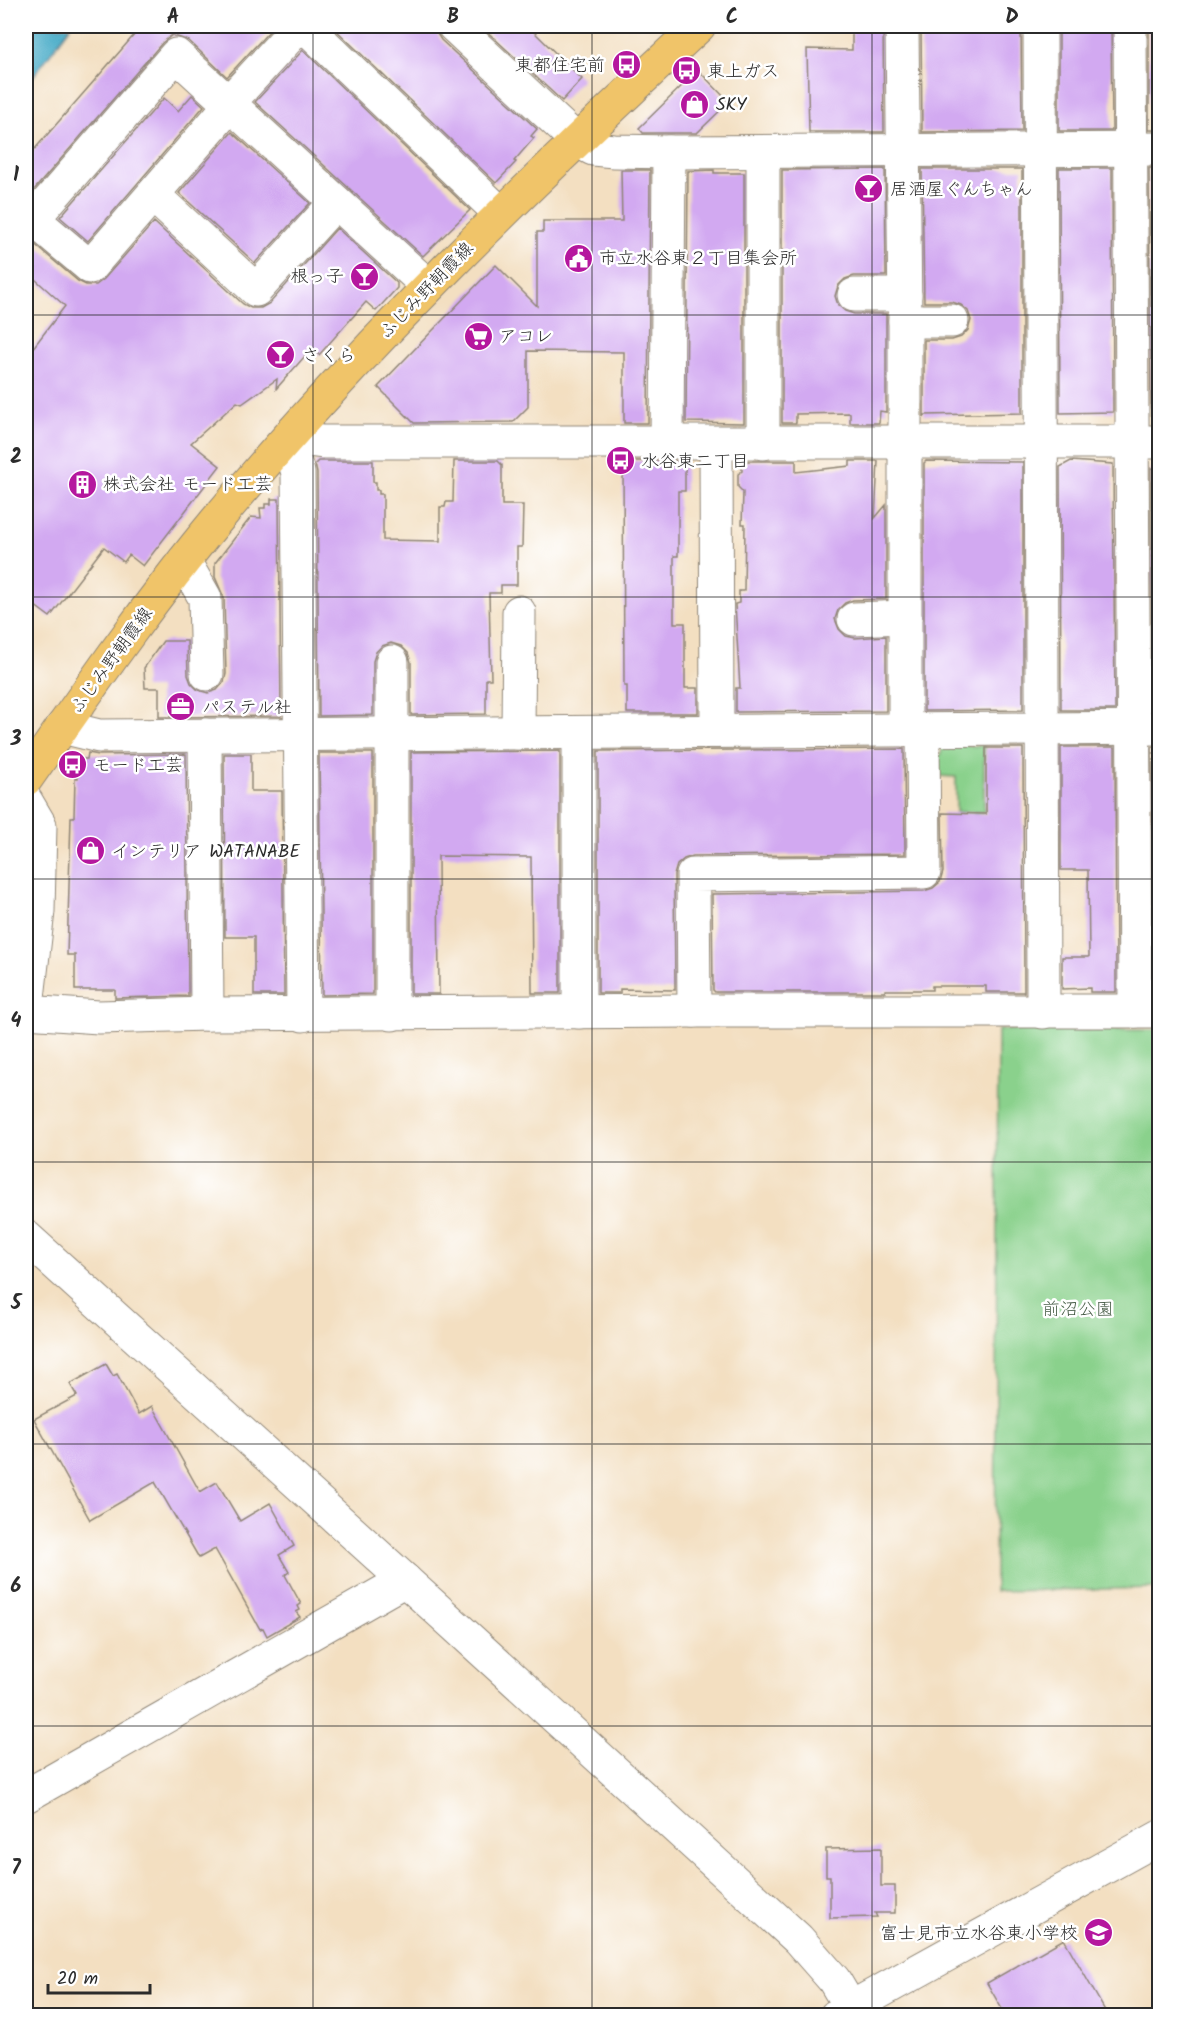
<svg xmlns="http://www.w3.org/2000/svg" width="1185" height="2041" font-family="Kalam,'Klee One',sans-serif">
<rect width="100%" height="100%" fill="#fff"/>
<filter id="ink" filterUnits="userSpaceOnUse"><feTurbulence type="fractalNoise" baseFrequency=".0167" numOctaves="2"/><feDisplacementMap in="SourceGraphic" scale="12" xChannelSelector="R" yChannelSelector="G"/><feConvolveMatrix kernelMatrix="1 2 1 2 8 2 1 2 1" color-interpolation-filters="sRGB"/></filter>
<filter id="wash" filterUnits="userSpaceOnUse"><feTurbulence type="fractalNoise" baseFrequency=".008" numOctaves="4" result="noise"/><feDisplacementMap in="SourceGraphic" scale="24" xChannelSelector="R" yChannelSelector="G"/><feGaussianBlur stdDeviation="1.35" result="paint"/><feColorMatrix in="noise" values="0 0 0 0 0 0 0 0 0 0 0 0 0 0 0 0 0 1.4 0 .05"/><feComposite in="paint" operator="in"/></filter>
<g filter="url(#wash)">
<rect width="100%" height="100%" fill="#f3dfc1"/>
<g fill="#8ad18c" stroke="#5a7e5c" stroke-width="1.5">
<polygon points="945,745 984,746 984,812 956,812 956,777 938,776 938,759"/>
<polygon points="998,1030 1159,1030 1159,1588 995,1591"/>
</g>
<polygon fill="#47abc7" stroke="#396b79" stroke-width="1.5" points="26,26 71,26 26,86"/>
<g id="blocks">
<g fill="#d2a9f1">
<polygon points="142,26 274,26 227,77 189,41 172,35 162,43 26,199 26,159"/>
<polygon points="332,26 436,26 436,32 441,40 537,129 531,136 534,138 514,161 516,162 496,183"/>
<polygon points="481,26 528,26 582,79 562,101"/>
<polygon points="852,26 883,26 884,132 809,132 807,49 852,50"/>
<polygon points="921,26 1021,26 1022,131 922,132"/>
<polygon points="1059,26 1111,26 1112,131 1059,131"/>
<rect x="1149" y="26" width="11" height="104"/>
<polygon points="303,50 470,210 423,256 255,102"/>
<polygon points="698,70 729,102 697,133 643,133 639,128"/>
<polygon points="192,95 204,106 88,241 60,217 164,98 178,111"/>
<polygon points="232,132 310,203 255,263 179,193"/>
<polygon points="1059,168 1112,168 1113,412 1060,413"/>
<polygon points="1149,168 1160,168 1160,407 1151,408"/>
<polygon points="885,169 886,276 854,276 845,279 838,286 835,296 838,305 845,311 854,314 886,314 886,412 880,411 879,423 850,423 850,413 796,414 796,423 782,423 782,170"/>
<polygon points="922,169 1022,169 1022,413 925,415 924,417 924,340 952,340 961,337 968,330 971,320 968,311 961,305 952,302 924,302"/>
<polygon points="621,170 650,170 648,423 624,423 624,352 528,351 528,407 513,422 414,423 378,387 496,265 537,306 537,232 543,232 543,221 622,221"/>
<polygon points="714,170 714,173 744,173 744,423 686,422 688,171"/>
<polygon points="154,222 243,304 251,308 261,308 270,303 337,228 397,283 397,288 376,311 366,302 319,355 312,348 276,389 277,379 242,404 237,402 191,443 220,466 143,566 129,555 124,562 104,547 50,617 26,599 26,357 65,306 26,271 26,237 78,281 86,285 96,285 104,279"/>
<polygon points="318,461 373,461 373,482 376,482 376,490 379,490 379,494 383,494 383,540 440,541 440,507 445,507 446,502 453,502 454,461 498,461 502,465 502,505 523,505 522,547 517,547 517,585 501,585 501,593 489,593 491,679 486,679 486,714 411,715 411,662 408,653 401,646 391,643 382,646 376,652 373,661 373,715 319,716 317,473 315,464"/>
<polygon points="623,461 685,461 685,491 678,491 678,556 674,556 674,623 685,623 685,688 698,688 698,713 627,713 627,686 624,686"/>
<polygon points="742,461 796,461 796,472 850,466 850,461 878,461 875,518 886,505 886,599 853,600 845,603 838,610 835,619 839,629 846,636 855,638 886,636 886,711 736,712 736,688 740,688 735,604 739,603 739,591 744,591 745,524 742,524 743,492 738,487 738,474 742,471"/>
<polygon points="926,461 1023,462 1023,710 924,711 924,463"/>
<polygon points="1071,461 1113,464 1115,710 1061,710 1060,467"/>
<polygon points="1151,468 1160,469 1160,709 1152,709"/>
<polygon points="271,499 279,499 281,716 159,717 159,688 145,688 144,668 163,641 187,641 188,675 191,683 198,690 208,693 217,690 224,682 226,674 224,598 215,577 215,563 251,517 261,518 260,508 265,508 265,504 271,504"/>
<polygon points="1061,747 1115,747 1116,992 1090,992 1090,988 1062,989 1062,957 1089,957 1088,870 1061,870"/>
<polygon points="1152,747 1160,747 1160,992 1154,992"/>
<polygon points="986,748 1023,748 1024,992 986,992 986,986 932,986 932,990 885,990 885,992 715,992 713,990 712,894 924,891 933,888 940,882 943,872 942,813 986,814"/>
<polygon points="904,749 905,854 693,856 684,859 677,865 674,875 675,990 620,989 620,993 598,993 598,751"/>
<polygon points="560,751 560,993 532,993 531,857 438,856 439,994 411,994 411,752"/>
<polygon points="88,753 99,755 186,754 188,996 115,998 115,990 75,990 75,955 67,955 71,817 74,817 75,778 78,778 78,771 83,770 83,759 87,759"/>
<polygon points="319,753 373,753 373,994 322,995"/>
<polygon points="224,754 251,754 251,791 282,791 284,995 254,995 254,937 225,937"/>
<polygon points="106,1364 113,1376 117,1374 139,1414 152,1406 200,1492 217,1482 240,1521 270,1503 294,1546 279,1555 289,1572 285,1575 301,1604 298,1606 300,1610 296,1612 300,1617 267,1636 263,1628 260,1629 215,1549 199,1558 155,1482 90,1520 34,1419 77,1396 70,1384"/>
<polygon points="881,1848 881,1886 895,1886 895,1913 875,1913 877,1917 830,1918 830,1876 826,1876 826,1849"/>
<polygon points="1064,1939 1108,2016 1006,2016 987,1983"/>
</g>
</g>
</g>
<g filter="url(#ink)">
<use href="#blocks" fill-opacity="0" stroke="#8f8576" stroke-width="1.5"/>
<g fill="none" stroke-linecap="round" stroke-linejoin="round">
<defs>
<g id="minor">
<path d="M299,26L234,97L230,105L90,267L33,219L176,55C260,132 344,209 428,286"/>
<polyline points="305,26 500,213"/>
<polyline points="454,26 576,140 593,149 614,151 669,152 1160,149"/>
<polyline points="902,26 905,321 905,730"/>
<polyline points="1040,26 1043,1012"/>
<polyline points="1130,26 1135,1011"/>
<polyline points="763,152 763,443"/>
<polyline points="153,195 256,290 336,202"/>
<polyline points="854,295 905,295"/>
<polyline points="905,321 952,321"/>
<polyline points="293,432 307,440 323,442 1160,442"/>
<polyline points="667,443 669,152"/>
<polyline points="716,443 717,731"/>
<polyline points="283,444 293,456 298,473 303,1015"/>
<polyline points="184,561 205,598 207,674"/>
<polyline points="854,619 905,617"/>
<polyline points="392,662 392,1014"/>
<polyline points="62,727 99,736 1160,728"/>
<polyline points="518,733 519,612"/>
<polyline points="205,735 207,1014"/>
<polyline points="26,801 40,825 38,911 26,1015"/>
<polyline points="694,1011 693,875 924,872 923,730"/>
<polyline points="26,1012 99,1017 207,1014 694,1011 1160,1011"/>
<polyline points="579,1012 579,733"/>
<polyline points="26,1237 439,1611 798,1939 834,1980 850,2007"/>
<polyline points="26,1796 405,1580"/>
<polyline points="836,2016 1160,1837"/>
</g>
<path id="major" d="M26,779C87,692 148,603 216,521C364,343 530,183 699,26"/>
</defs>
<use href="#minor" stroke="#8f8576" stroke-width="35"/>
<use href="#major" stroke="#8f8576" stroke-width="35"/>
<use href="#minor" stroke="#fff" stroke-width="33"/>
<use href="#major" stroke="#f0c469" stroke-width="33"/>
</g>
</g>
<path fill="none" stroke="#2b2b2b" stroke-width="1.5" stroke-opacity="0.55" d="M313,26V2016M592,26V2016M872,26V2016M26,315H1160M26,597H1160M26,879H1160M26,1162H1160M26,1444H1160M26,1726H1160"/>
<defs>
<symbol id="bus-disc" viewBox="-11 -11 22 22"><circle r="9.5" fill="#b5179e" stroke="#fff"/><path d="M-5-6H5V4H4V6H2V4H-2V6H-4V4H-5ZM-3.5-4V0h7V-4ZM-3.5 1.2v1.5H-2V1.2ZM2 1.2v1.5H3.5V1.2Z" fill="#fff"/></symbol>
<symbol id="shop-disc" viewBox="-11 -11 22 22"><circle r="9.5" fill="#b5179e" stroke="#fff"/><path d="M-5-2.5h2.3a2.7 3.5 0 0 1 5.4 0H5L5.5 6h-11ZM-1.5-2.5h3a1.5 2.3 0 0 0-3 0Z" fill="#fff"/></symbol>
<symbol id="bar-disc" viewBox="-11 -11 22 22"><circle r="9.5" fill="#b5179e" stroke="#fff"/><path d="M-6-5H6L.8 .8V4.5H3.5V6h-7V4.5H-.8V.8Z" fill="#fff"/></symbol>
<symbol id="civic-disc" viewBox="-11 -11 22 22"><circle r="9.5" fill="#b5179e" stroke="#fff"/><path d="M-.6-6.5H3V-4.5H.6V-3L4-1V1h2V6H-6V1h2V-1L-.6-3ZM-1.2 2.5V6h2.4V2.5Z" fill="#fff"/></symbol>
<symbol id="supermarket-disc" viewBox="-11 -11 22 22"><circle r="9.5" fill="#b5179e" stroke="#fff"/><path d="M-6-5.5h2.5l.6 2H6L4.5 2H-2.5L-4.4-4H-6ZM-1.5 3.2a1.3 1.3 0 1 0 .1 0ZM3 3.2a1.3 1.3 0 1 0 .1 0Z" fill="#fff"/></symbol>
<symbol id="building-disc" viewBox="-11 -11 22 22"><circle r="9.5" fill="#b5179e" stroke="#fff"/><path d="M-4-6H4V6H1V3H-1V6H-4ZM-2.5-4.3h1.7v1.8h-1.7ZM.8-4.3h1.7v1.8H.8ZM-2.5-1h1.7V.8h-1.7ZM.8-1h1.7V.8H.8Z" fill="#fff"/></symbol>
<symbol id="office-disc" viewBox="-11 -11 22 22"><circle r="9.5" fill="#b5179e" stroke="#fff"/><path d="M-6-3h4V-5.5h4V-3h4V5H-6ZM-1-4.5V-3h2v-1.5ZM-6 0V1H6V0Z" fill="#fff"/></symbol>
<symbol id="school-disc" viewBox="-11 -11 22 22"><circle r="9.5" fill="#b5179e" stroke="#fff"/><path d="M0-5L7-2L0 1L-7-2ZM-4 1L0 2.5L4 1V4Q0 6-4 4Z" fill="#fff"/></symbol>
</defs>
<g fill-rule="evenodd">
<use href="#bus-disc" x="610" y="48" width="33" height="33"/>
<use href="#bus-disc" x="670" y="54" width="33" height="33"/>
<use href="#shop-disc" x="678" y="88" width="33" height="33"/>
<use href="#bar-disc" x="852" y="172" width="33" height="33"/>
<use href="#civic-disc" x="562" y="242" width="33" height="33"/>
<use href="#bar-disc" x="348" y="260" width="33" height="33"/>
<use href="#supermarket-disc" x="462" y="320" width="33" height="33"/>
<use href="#bar-disc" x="264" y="338" width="33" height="33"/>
<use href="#bus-disc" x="604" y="444" width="33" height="33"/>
<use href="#building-disc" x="66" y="468" width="33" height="33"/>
<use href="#office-disc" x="164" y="690" width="33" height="33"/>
<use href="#bus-disc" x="56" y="748" width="33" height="33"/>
<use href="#shop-disc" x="74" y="834" width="33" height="33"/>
<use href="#school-disc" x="1082" y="1916" width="33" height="33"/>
</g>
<g text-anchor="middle" stroke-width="5" stroke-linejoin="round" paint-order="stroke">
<g font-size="18" fill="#2b2b2b" stroke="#fff" text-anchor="start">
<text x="605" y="71" text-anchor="end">東都住宅前</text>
<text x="707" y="77">東上ガス</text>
<text x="716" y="110">SKY</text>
<text x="890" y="195">居酒屋ぐんちゃん</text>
<text x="599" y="264">市立水谷東２丁目集会所</text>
<text x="344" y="282" text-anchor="end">根っ子</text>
<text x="499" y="342">アコレ</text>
<text x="302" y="361">さくら</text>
<text x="641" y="467">水谷東二丁目</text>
<text x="103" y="490">株式会社 モード工芸</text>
<text x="202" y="713">パステル社</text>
<text x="93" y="771">モード工芸</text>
<text x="111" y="857">インテリア WATANABE</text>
<text x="1078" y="1939" text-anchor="end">富士見市立水谷東小学校</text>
</g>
<g font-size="18" fill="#2b2b2b" stroke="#fff">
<text transform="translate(426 290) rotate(-46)" y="6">ふじみ野朝霞線</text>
<text transform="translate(111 660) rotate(-54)" y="6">ふじみ野朝霞線</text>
</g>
<g font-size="18" fill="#485d48" stroke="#fff">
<text x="1078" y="1315">前沼公園</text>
</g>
</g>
<rect width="1185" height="2041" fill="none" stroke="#fff" stroke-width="66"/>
<path d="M48 1984v9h102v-9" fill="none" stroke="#2b2b2b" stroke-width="3"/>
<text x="57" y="1984" font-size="18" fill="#2b2b2b" stroke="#ffffff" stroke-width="4.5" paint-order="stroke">20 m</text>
<rect x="33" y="33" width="1119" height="1975" fill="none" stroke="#2b2b2b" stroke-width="2"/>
<g font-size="20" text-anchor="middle" font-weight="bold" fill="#2b2b2b">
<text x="173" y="23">A</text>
<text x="453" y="23">B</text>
<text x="732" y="23">C</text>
<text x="1012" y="23">D</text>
<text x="16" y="181">1</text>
<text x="16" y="463">2</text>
<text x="16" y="745">3</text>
<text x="16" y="1027">4</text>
<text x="16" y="1309">5</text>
<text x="16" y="1592">6</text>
<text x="16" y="1874">7</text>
</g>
</svg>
